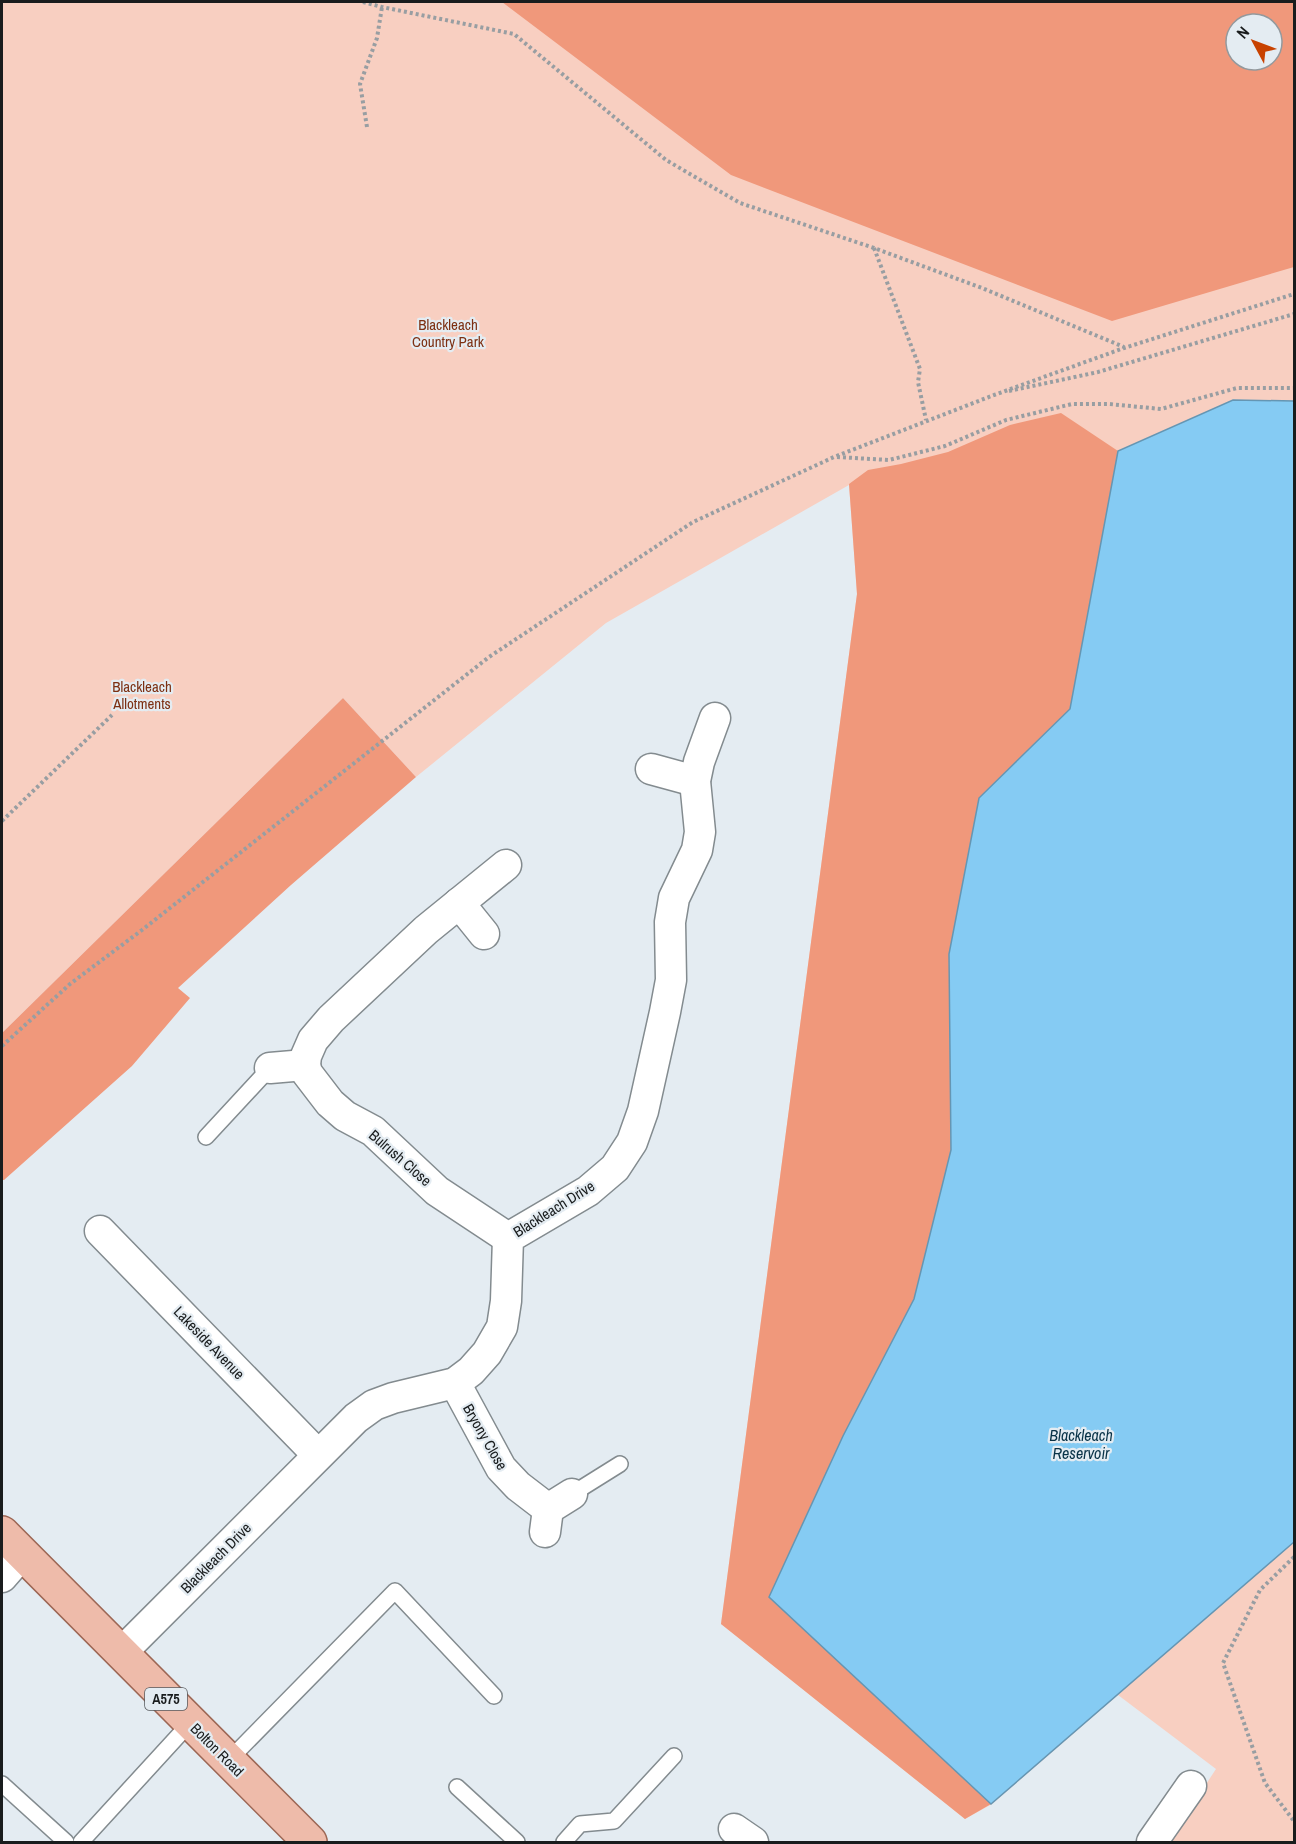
<svg xmlns="http://www.w3.org/2000/svg" width="1296" height="1844" font-family="'Archivo Narrow',sans-serif">
<rect width="100%" height="100%" fill="#e4ecf2"/>
<path fill="#f8cfc1" fill-rule="evenodd" d="M2,2H1294V1842H1168L1216,1769L1118,1695L992,1804L965,1819L721,1624L857,594L849,485L606,623L416,777L343,698L2,1033ZM1236,24H1272V60H1236Z"/>
<g fill="#f0987b" fill-rule="evenodd">
<path d="M502,2H1294V267L1112,321L731,175ZM1236,24H1272V60H1236Z"/>
<polygon points="1061,413 1118,451 1070,709 979,798 949,954 951,1150 914,1299 843,1436 769,1597 991,1804 965,1819 721,1624 857,594 849,484 868,470 901,464 948,452 1010,425"/>
<polygon points="343,698 416,777 291,885 178,988 190,998 132,1066 4,1180 2,1180 2,1033"/>
</g>
<polygon fill="#85cbf3" stroke="#6596b3" stroke-width="1.5" points="1233,400 1294,401 1294,1542 991,1804 769,1597 843,1436 914,1299 951,1150 949,954 979,798 1070,709 1118,451"/>
<g fill="none" stroke-linecap="round" stroke-linejoin="round">
<defs>
<g id="lane">
<polyline points="206,1137 270,1068"/>
<polyline points="572,1494 620,1464"/>
<polyline points="228,1761 395,1591 494,1696"/>
<polyline points="2,1784 66,1842"/>
<polyline points="457,1787 517,1842"/>
<polyline points="81,1842 190,1723"/>
<polyline points="564,1842 580,1824 614,1821 674,1756"/>
</g>
<g id="street">
<polyline points="651,769 695,781"/>
<polyline points="506,865 426,930 331,1019 313,1040 306,1056 305,1065 307,1073 330,1103 345,1116 373,1131 437,1191 508,1238"/>
<polyline points="459,903 484,934"/>
<polyline points="270,1068 305,1065"/>
<polyline points="100,1231 318,1455"/>
<polyline points="455,1383 501,1468 518,1486 548,1509"/>
<polyline points="545,1532 548,1509 572,1494"/>
<polyline points="2,1577 22,1554"/>
<polyline points="121,1653 356,1418 374,1405 393,1398 455,1383 471,1371 487,1353 502,1327 506,1301 508,1238 588,1191 615,1168 632,1142 643,1111 665,1012 671,980 670,922 674,898 697,850 700,832 695,781 699,762 715,718"/>
<polyline points="734,1829 753,1842"/>
<polyline points="1152,1842 1191,1786"/>
</g>
<polyline id="primary" points="2,1533 310,1842"/>
</defs>
<use href="#lane" stroke="#838b8f" stroke-width="18"/>
<use href="#street" stroke="#838b8f" stroke-width="33"/>
<use href="#primary" stroke="#9c6654" stroke-width="36"/>
<g stroke="#989ea2" stroke-width="4" stroke-dasharray="3 3" stroke-linecap="butt">
<polyline points="363,2 382,7 514,34 666,160 740,203 874,248 982,288 1124,347"/>
<polyline points="367,127 360,84 377,38 382,7"/>
<polyline points="874,248 920,369 918,382 926,420"/>
<polyline points="1009,391 1098,372 1294,314"/>
<polyline points="837,457 889,460 945,446 1006,420 1072,404 1109,404 1161,409 1237,388 1294,388"/>
<polyline points="2,821 112,715"/>
<polyline points="2,1046 70,984 142,930 489,657 693,522 834,457 994,395 1124,348 1294,294"/>
<polyline points="1294,1557 1260,1590 1223,1663 1265,1783 1294,1821"/>
</g>
<use href="#lane" stroke="#fff" stroke-width="15"/>
<use href="#street" stroke="#fff" stroke-width="30"/>
<use href="#primary" stroke="#eba" stroke-width="33"/>
</g>
<g text-anchor="middle" stroke-width="4.5" stroke-linejoin="round" paint-order="stroke">
<rect fill="#e4ecf2" stroke="#565a5d" stroke-width="1.5" x="145" y="1688" width="42" height="22" rx="4.5"/>
<g font-size="14" font-weight="bold" fill="#191c1d">
<text x="166" y="1704">A575</text>
</g>
<g font-size="15" fill="#7d3013" stroke="#e4ecf2">
<text x="448" y="330">Blackleach<tspan x="448" dy="17">Country Park</tspan></text>
<text x="142" y="692">Blackleach<tspan x="142" dy="17">Allotments</tspan></text>
</g>
<g font-size="15" fill="#191c1d" stroke="#e4ecf2">
<text transform="translate(400 1158) rotate(41)" y="5">Bulrush Close</text>
<text transform="translate(554 1209) rotate(-32)" y="5">Blackleach Drive</text>
<text transform="translate(209 1343) rotate(46)" y="5">Lakeside Avenue</text>
<text transform="translate(485 1437) rotate(60)" y="5">Bryony Close</text>
<text transform="translate(216 1558) rotate(-45)" y="5">Blackleach Drive</text>
<text transform="translate(217 1750) rotate(45)" y="5">Bolton Road</text>
</g>
<g font-size="16" font-style="italic" fill="#083247" stroke="#e4ecf2">
<text x="1081" y="1441">Blackleach<tspan x="1081" dy="18">Reservoir</tspan></text>
</g>
</g>
<rect width="1296" height="1844" fill="none" stroke="#191c1d" stroke-width="6"/>
<g transform="translate(1254 42) rotate(311)"><circle r="28" fill="#e4ecf2" stroke="#93999d" stroke-width="1.5"/>
<path d="M0-4.5L10 22L0 15L-10 22Z" fill="#c84200"/>
<text y="-9" font-size="16" font-weight="bold" text-anchor="middle" fill="#191c1d">N</text>
</g>
</svg>
